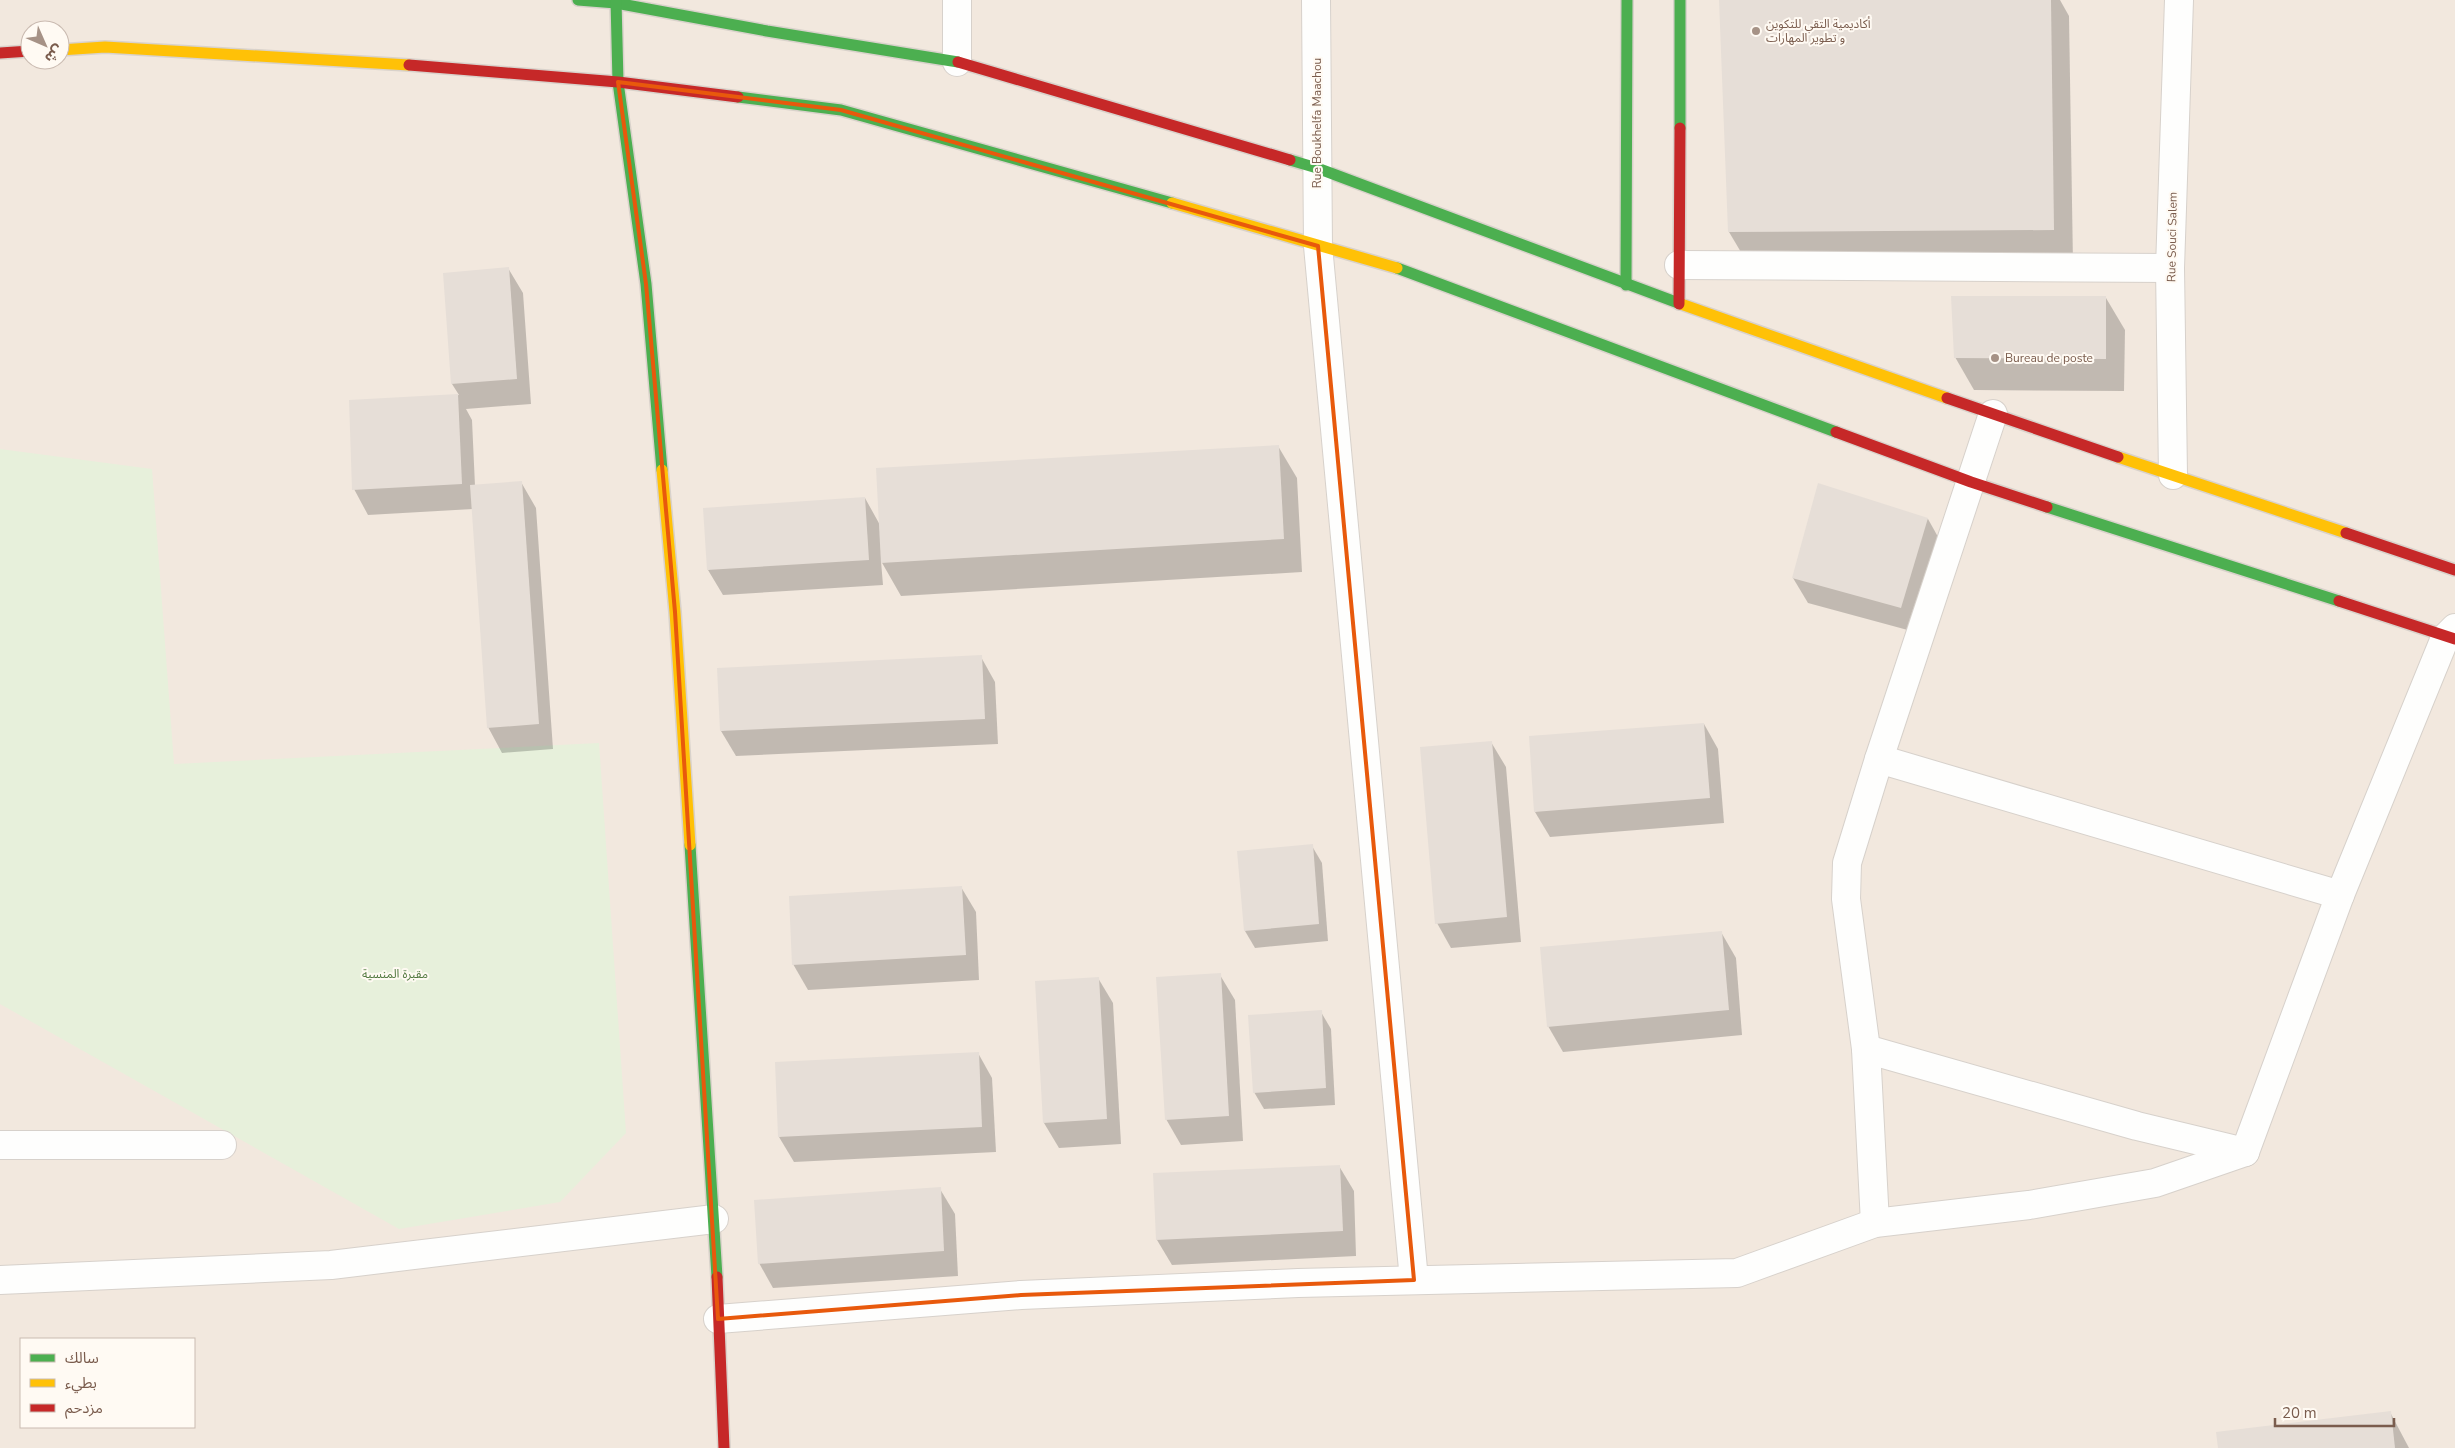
<svg xmlns="http://www.w3.org/2000/svg" width="2455" height="1448" font-family="'Nunito Sans','Noto Sans Arabic',sans-serif">
<rect width="100%" height="100%" fill="#f9f5f0"/>
<path fill="#f2e8de" fill-rule="evenodd" d="M0,0H2455V1448H0ZM30,30H60V60H30ZM21,1339H194V1427H21Z"/>
<polygon fill="#e7f0db" points="0,449 152,469 174,764 599,743 626,1133 560,1202 399,1229 0,1004"/>
<g fill="#0003">
<polygon points="1721,0 2060,0 2069,16 2073,263 1748,264 1729,232"/>
<polygon points="508,268 523,293 531,404 466,409 472,420 475,486 521,482 536,508 553,749 502,753 488,727 473,509 368,515 354,489 350,401 459,395 452,384 444,274"/>
<polygon points="2106,298 2125,330 2124,391 1974,390 1955,357"/>
<polygon points="1278,446 1297,478 1302,572 901,596 881,561 883,585 723,595 708,570 865,498 880,525"/>
<polygon points="1928,519 1942,544 1915,632 1808,603 1793,578"/>
<polygon points="981,657 995,682 998,744 736,756 721,731"/>
<polygon points="1704,724 1718,749 1724,823 1550,837 1535,812"/>
<polygon points="1491,742 1506,767 1521,942 1451,948 1437,923"/>
<polygon points="1312,846 1322,863 1328,941 1255,948 1245,931"/>
<polygon points="961,887 976,912 979,980 808,990 793,964"/>
<polygon points="1721,932 1736,958 1742,1035 1563,1052 1548,1026"/>
<polygon points="1220,975 1235,1000 1243,1141 1181,1145 1166,1119"/>
<polygon points="1098,978 1113,1003 1121,1144 1059,1148 1044,1123 1036,982"/>
<polygon points="1321,1012 1331,1029 1335,1105 1264,1109 1254,1092"/>
<polygon points="978,1053 992,1078 996,1152 794,1162 779,1137"/>
<polygon points="1339,1166 1354,1191 1356,1256 1172,1265 1157,1240 1154,1175"/>
<polygon points="940,1189 955,1214 958,1276 773,1288 759,1263"/>
<polygon points="2390,1412 2409,1448 2219,1448"/>
</g>
<g fill="#e6ded7">
<polygon points="1719,0 2051,0 2054,230 1728,232"/>
<polygon points="509,267 517,379 451,384 443,273"/>
<polygon points="1951,296 2106,296 2106,359 1954,358"/>
<polygon points="458,394 462,484 352,490 349,400"/>
<polygon points="1279,445 1284,539 881,563 876,468"/>
<polygon points="522,481 539,724 487,728 470,485"/>
<polygon points="1818,483 1928,518 1901,608 1792,578"/>
<polygon points="865,497 869,560 707,570 703,508"/>
<polygon points="982,655 985,719 720,731 717,668"/>
<polygon points="1704,723 1710,798 1534,812 1529,736"/>
<polygon points="1492,741 1507,917 1435,924 1420,747"/>
<polygon points="1313,844 1319,924 1244,931 1237,851"/>
<polygon points="962,886 966,955 792,965 789,896"/>
<polygon points="1722,931 1729,1010 1547,1027 1540,947"/>
<polygon points="1221,973 1229,1116 1165,1120 1156,977"/>
<polygon points="1099,977 1107,1119 1043,1123 1035,981"/>
<polygon points="1322,1010 1326,1088 1253,1093 1248,1015"/>
<polygon points="979,1052 982,1127 778,1137 775,1062"/>
<polygon points="1340,1165 1343,1231 1156,1240 1153,1173"/>
<polygon points="941,1187 944,1251 758,1264 754,1200"/>
<polygon points="2391,1411 2395,1448 2218,1448 2216,1432"/>
</g>
<g fill="none" stroke-linecap="round" stroke-linejoin="round">
<defs>
<g id="street">
<polyline points="1316,0 1318,246 1414,1280"/>
<polyline points="957,62 957,0"/>
<polyline points="1679,265 2170,268"/>
<polyline points="2173,475 2170,268 2179,0"/>
<polyline points="1879,759 2340,895"/>
<polyline points="1866,1049 2137,1126 2245,1152"/>
<polyline points="0,1145 222,1145"/>
<polyline points="2245,1152 2340,895 2445,638 2455,628"/>
<polyline points="1875,1223 1866,1049 1846,899 1847,863 1879,759 1993,414"/>
<polyline points="0,1280 331,1265 714,1219"/>
<polyline points="718,1319 1021,1295 1298,1283 1737,1273 1875,1223 2029,1205 2155,1183 2245,1152"/>
</g>
<g id="fast">
<polyline points="578,0 616,3 767,31 958,62"/>
<polyline points="616,0 618,82 646,284 662,470"/>
<polyline points="738,97 841,110 1172,203"/>
<polyline points="1680,128 1680,0"/>
<polyline points="1290,160 1317,168 1681,304"/>
<polyline points="1397,268 1836,432"/>
<polyline points="1626,285 1627,0"/>
<polyline points="2047,507 2339,601"/>
<polyline points="690,845 717,1277"/>
</g>
<g id="slow">
<polyline points="60,50 105,47 409,65"/>
<polyline points="1172,203 1397,268"/>
<polyline points="1681,304 1947,398"/>
<polyline points="2118,457 2346,533"/>
<polyline points="662,470 675,612 690,845"/>
</g>
<g id="jam">
<polyline points="0,53 30,51"/>
<polyline points="958,62 1290,160"/>
<polyline points="409,65 618,82 738,97"/>
<polyline points="1679,304 1680,128"/>
<polyline points="1947,398 2118,457"/>
<polyline points="1836,432 1971,482 2047,507"/>
<polyline points="2346,533 2455,570"/>
<polyline points="2339,601 2455,639"/>
<polyline points="717,1277 724,1448"/>
</g>
</defs>
<use href="#street" stroke="#d7d1cb" stroke-width="30"/>
<use href="#fast" stroke="#d9d2cb" stroke-width="14"/>
<use href="#slow" stroke="#d9d2cb" stroke-width="14"/>
<use href="#jam" stroke="#d9d2cb" stroke-width="14"/>
<use href="#street" stroke="#fefefd" stroke-width="28"/>
<use href="#fast" stroke="#4caf50" stroke-width="11"/>
<use href="#slow" stroke="#ffc107" stroke-width="11"/>
<use href="#jam" stroke="#c62828" stroke-width="11"/>
</g>
<path fill="none" stroke="#e8590c" stroke-width="4" stroke-linejoin="round" d="M618,82L841,110L1318,246L1414,1280L1021,1295L718,1319L675,612L646,284Z"/>
<g fill="#a69286" stroke="#fffaf3" stroke-width="2">
<circle cx="1756" cy="31" r="5"/>
<circle cx="1995" cy="358" r="5"/>
</g>
<g text-anchor="middle" stroke-width="4" stroke-linejoin="round" paint-order="stroke">
<g font-size="12" fill="#7a5c4d" stroke="#fffaf3" text-anchor="start">
<text x="1766" y="28">أكاديمية التقي للتكوين<tspan x="1766" dy="14">و تطوير المهارات</tspan></text>
<text x="2005" y="362">Bureau de poste</text>
</g>
<g font-size="12" fill="#7a5c4d" stroke="#fffaf3">
<text transform="translate(1317 123) rotate(-90)" y="4">Rue Boukhelfa Maachou</text>
<text transform="translate(2172 237) rotate(-89)" y="4">Rue Souci Salem</text>
</g>
<g font-size="12" fill="#537a41" stroke="#fffaf3">
<text x="395" y="978">مقبرة المنسية</text>
</g>
</g>
<rect x="20" y="1338" width="175" height="90" fill="#fffaf3" stroke="#cabbb1"/>
<rect x="30" y="1354" width="25" height="8" fill="#4caf50" stroke="#cabbb1"/>
<text x="65" y="1363" font-size="15" fill="#7a5c4d">سالك</text>
<rect x="30" y="1379" width="25" height="8" fill="#ffc107" stroke="#cabbb1"/>
<text x="65" y="1388" font-size="15" fill="#7a5c4d">بطيء</text>
<rect x="30" y="1404" width="25" height="8" fill="#c62828" stroke="#cabbb1"/>
<text x="65" y="1413" font-size="15" fill="#7a5c4d">مزدحم</text>
<g transform="translate(45 45) rotate(135)"><circle r="24" fill="#fffaf3" stroke="#cabbb1"/>
<path d="M0-4L9 19L0 12L-9 19Z" fill="#a69286"/>
<text y="-8" font-size="14" font-weight="bold" text-anchor="middle" fill="#7a5c4d">ش</text>
</g>
<path d="M2275 1418v8h119v-8" fill="none" stroke="#7a5c4d" stroke-width="2.5"/>
<text x="2282" y="1418" font-size="15" fill="#7a5c4d" stroke="#fffaf3" stroke-width="4" paint-order="stroke">20 m</text>
</svg>
